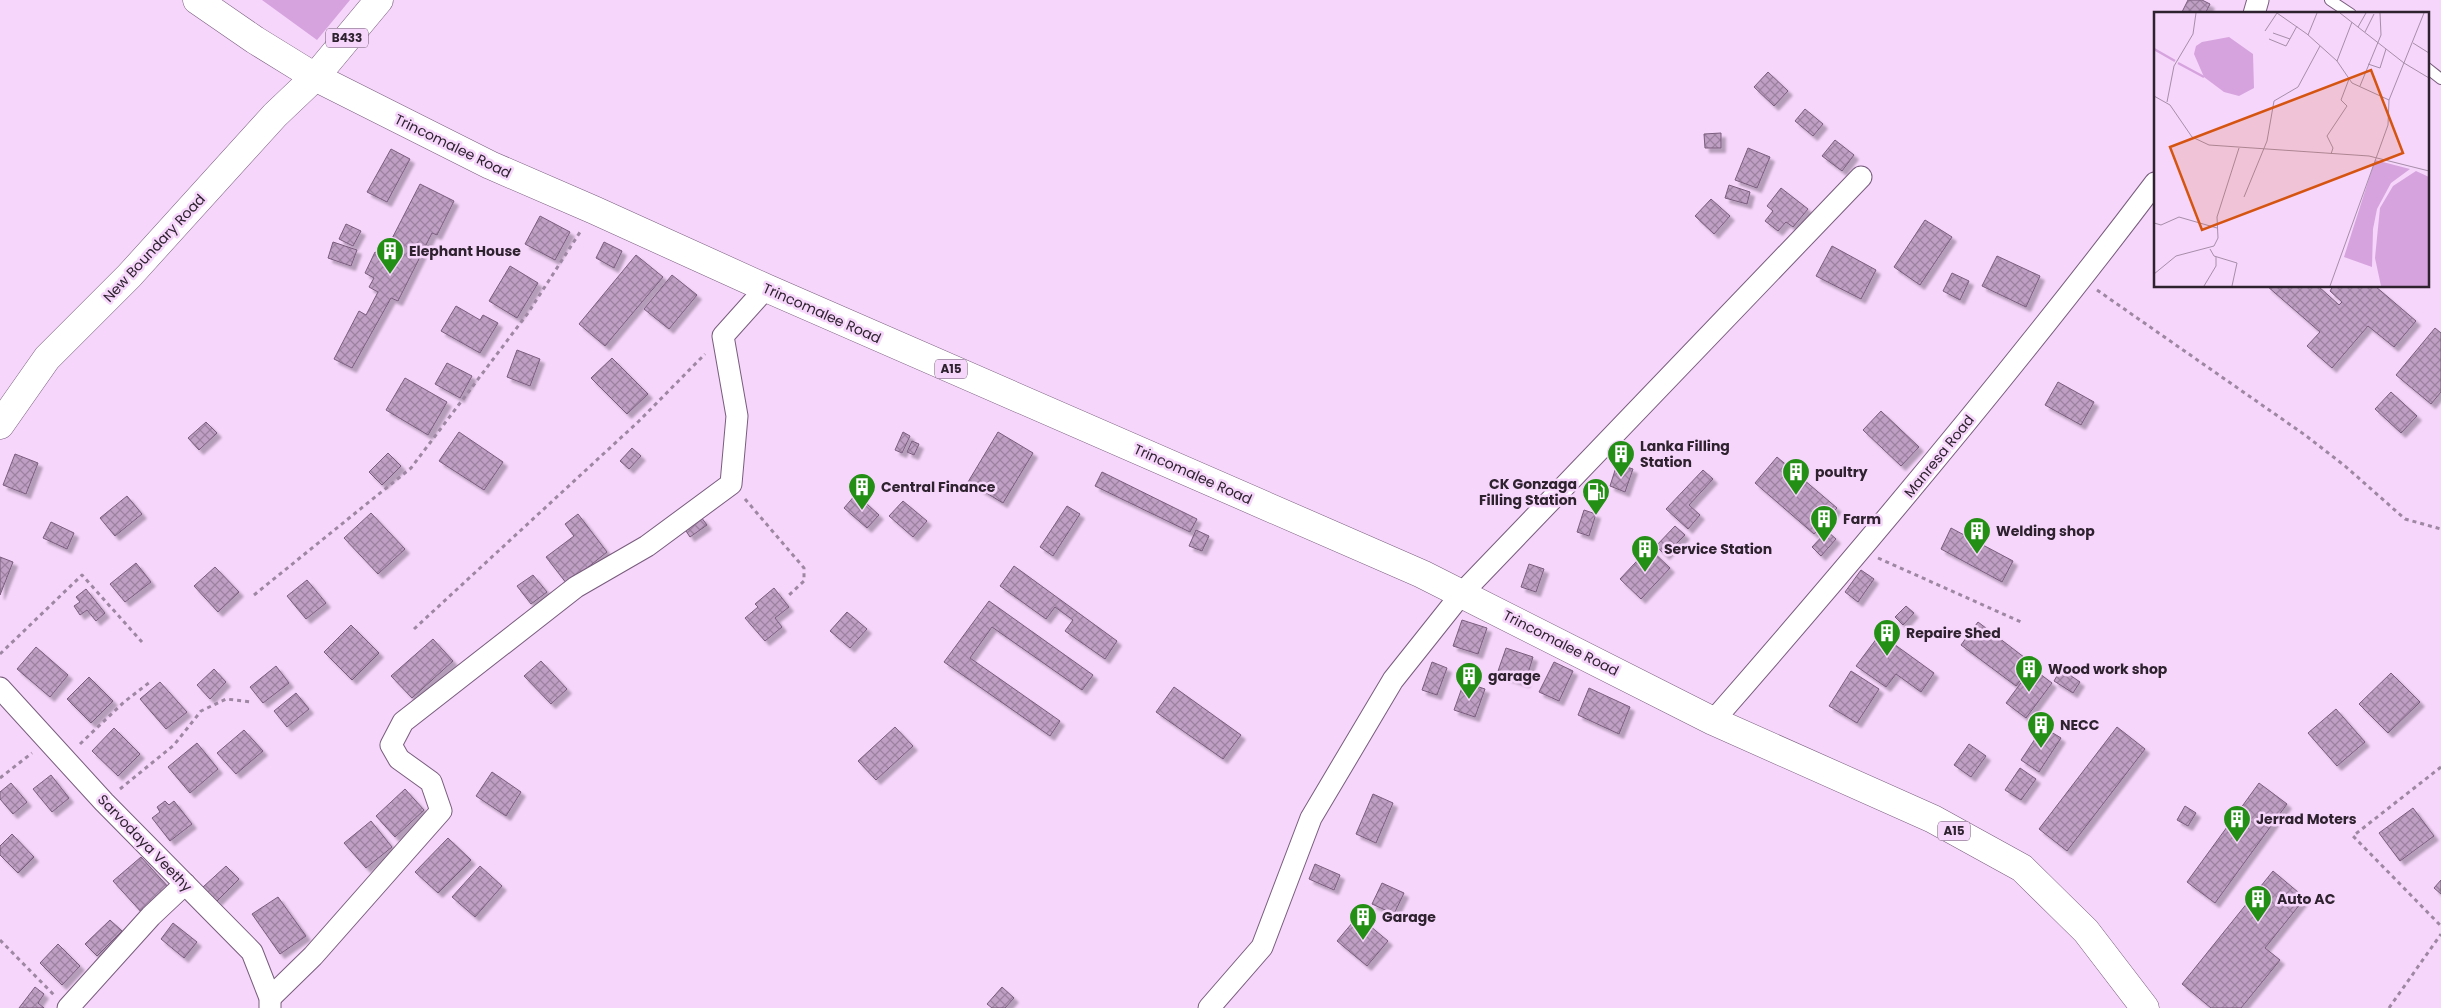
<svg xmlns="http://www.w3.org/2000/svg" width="2441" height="1008" font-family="Poppins,sans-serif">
<defs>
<pattern id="building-cross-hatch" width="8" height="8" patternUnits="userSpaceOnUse" patternTransform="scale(1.25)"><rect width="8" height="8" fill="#bfa0c4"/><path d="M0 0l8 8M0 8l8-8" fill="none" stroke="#9c82a0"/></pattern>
<filter id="shadow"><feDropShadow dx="4.5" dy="4.5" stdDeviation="1" flood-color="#0004"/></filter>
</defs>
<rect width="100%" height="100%" fill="#f6d6fb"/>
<polygon fill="#d6a3de" points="262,0 350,0 317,40"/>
<g fill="url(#building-cross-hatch)" stroke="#7a5d7e" filter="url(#shadow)">
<polygon points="2188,0 2202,0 2210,4 2205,14 2185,14 2182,12"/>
<polygon points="1768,72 1788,91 1774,106 1754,87"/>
<polygon points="1805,109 1823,124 1813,136 1795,121"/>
<polygon points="1721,133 1721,148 1705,148 1704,134"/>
<polygon points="1835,140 1854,155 1842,171 1822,156"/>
<polygon points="1748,148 1770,157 1757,188 1735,180"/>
<polygon points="391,149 410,159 387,202 367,192"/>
<polygon points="420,184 454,201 437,235 432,233 398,301 391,298 352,368 334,359 359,311 366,315 378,292 369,287 374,278 365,273 375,252 383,256"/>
<polygon points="1729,185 1750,192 1747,204 1725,198"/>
<polygon points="1781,188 1808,209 1793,227 1786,222 1778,231 1765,221 1773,211 1767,206"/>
<polygon points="1711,199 1730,216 1714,234 1695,216"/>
<polygon points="540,216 570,232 555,260 525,244"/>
<polygon points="1925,220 1952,237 1920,285 1894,267"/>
<polygon points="346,224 361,231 353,246 339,239"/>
<polygon points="333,242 357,250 351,266 328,258"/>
<polygon points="604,242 622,251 614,268 596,258"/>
<polygon points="1832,246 1876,270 1861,299 1816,276"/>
<polygon points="636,255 663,277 605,346 579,324"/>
<polygon points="1997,256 2040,276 2026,307 1982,286"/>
<polygon points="510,266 538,283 517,318 489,301"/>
<polygon points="1952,273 1969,281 1960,300 1943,291"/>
<polygon points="672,275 697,295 669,329 644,309"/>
<polygon points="2267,286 2318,286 2339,305 2342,302 2330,291 2333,286 2375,286 2416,321 2394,347 2368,326 2332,368 2307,346 2320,332"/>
<polygon points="456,306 480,320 483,315 498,323 480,353 441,331"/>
<polygon points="2435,328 2441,333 2441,392 2431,404 2396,375"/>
<polygon points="517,350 540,359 530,386 507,377"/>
<polygon points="612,358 648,394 627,414 591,378"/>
<polygon points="447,363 472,376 460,398 435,384"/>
<polygon points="405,378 447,402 428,435 386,410"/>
<polygon points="2058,382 2094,402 2081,425 2045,405"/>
<polygon points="2391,392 2417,416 2401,433 2375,409"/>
<polygon points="1881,411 1919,447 1901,466 1863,430"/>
<polygon points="206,422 217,433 199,450 188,438"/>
<polygon points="459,432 503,462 484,490 439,461"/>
<polygon points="903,432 910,436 902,453 895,450"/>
<polygon points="998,432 1033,453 1003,503 968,482"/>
<polygon points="912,441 919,444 914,455 907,452"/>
<polygon points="632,448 641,456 629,469 620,461"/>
<polygon points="388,453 401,466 382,485 369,472"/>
<polygon points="15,454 38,463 26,494 3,485"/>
<polygon points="1777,457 1837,508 1814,534 1755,483"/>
<polygon points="1617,464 1633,469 1625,492 1610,486"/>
<polygon points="1703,470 1713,479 1689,505 1700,515 1688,529 1666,509"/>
<polygon points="1102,472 1197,519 1190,532 1095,486"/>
<polygon points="856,494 879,515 867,528 844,508"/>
<polygon points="127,496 142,514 115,536 100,518"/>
<polygon points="903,501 927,521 913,537 889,516"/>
<polygon points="1067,506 1080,514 1053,556 1040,547"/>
<polygon points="1584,510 1596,514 1589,536 1577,532"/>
<polygon points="371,513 405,549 378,574 344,538"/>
<polygon points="578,514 607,552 567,584 546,557 574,536 565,524"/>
<polygon points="701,517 707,525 690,537 684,528"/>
<polygon points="51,522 74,533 67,549 43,538"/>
<polygon points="1675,526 1685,535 1665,555 1656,546"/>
<polygon points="1951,528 2013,561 2002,582 1941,549"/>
<polygon points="1196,530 1209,536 1202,551 1189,546"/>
<polygon points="1827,531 1836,539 1821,556 1812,547"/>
<polygon points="1649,548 1670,568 1641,599 1620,579"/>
<polygon points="0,557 13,562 0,595"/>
<polygon points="136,563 151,582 125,602 110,584"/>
<polygon points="1529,564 1544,569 1536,592 1521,587"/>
<polygon points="1014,566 1117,641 1105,659 1065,631 1073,620 1055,607 1046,619 1000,586"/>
<polygon points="215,567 239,592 218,612 194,586"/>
<polygon points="1861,570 1874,579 1858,602 1845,592"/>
<polygon points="533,575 547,592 531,604 517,586"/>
<polygon points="307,580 326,603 306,619 287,596"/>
<polygon points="774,588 789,607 775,618 782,627 765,641 745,618 758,607 755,604"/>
<polygon points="86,589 105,613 96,621 87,610 80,615 74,606 80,602 76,597"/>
<polygon points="989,601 1093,675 1082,690 992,627 970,658 1060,721 1050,736 944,662"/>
<polygon points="1906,606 1914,613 1903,625 1895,617"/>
<polygon points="847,612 867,629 850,648 830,631"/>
<polygon points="1462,620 1487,628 1478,654 1453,646"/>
<polygon points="1978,622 2033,664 2016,686 1961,645"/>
<polygon points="351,625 379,653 352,680 324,652"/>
<polygon points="1880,634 1934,673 1921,692 1896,674 1886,687 1856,666"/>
<polygon points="433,639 453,661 412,698 391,676"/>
<polygon points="36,647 68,675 50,697 17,669"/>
<polygon points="1506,648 1533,657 1525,683 1497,674"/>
<polygon points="541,661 567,689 551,704 524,676"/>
<polygon points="1432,662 1447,668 1437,695 1422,690"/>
<polygon points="1554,662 1573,671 1559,701 1539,692"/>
<polygon points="276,666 289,683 263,703 250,687"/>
<polygon points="2032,668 2052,683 2026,718 2006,703"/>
<polygon points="214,669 226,682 210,699 197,685"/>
<polygon points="2061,669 2080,682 2073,693 2054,681"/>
<polygon points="1851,671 1879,689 1857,723 1829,706"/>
<polygon points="2391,673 2420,702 2388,733 2359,704"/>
<polygon points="89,677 113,701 91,723 67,699"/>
<polygon points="160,682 187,712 166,729 140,699"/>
<polygon points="1464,682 1485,689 1475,717 1454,710"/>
<polygon points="1174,687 1241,735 1223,759 1156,712"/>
<polygon points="1589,688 1630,707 1619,734 1578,715"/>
<polygon points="296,693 309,709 287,727 274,711"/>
<polygon points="2336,709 2365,742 2337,766 2308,733"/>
<polygon points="895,727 913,746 876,780 858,761"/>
<polygon points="2043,727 2061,738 2039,772 2021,760"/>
<polygon points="2117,727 2145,749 2067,851 2039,829"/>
<polygon points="114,728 140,754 118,776 92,751"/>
<polygon points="244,730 263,751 236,774 217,753"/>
<polygon points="197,743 218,769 190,793 168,767"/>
<polygon points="1969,744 1986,756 1971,777 1954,765"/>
<polygon points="2020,768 2036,779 2021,800 2005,790"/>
<polygon points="492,772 521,792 506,816 476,796"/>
<polygon points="51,775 69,798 52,812 33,789"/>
<polygon points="11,783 27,802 13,814 0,799 0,792"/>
<polygon points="2259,783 2287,804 2215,903 2187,882"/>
<polygon points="405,789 424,810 395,837 376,816"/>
<polygon points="1373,794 1393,803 1376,843 1356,834"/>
<polygon points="165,801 169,805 174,801 192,824 170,841 152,818 160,812 157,807"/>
<polygon points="2185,806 2196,813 2188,826 2177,820"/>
<polygon points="2413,808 2434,836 2400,861 2379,833"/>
<polygon points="371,821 392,847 366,868 344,843"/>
<polygon points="12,834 34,857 18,873 0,855 0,846"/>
<polygon points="448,838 471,860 438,893 415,872"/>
<polygon points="141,857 170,889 143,914 113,881"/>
<polygon points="1315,864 1340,875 1334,890 1309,879"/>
<polygon points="226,866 239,879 217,901 203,887"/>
<polygon points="480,866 502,886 475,917 452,897"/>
<polygon points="2273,871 2305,898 2265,948 2280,960 2241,1008 2211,1008 2182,984"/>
<polygon points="2441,880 2441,894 2434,888"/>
<polygon points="1382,883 1404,893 1394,914 1372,904"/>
<polygon points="278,897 306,936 280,954 252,914"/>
<polygon points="1358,916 1388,941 1367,966 1337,941"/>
<polygon points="110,920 122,931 97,956 85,944"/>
<polygon points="173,923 197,942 184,958 161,939"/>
<polygon points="58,944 80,966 62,985 40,963"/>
<polygon points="35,987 44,994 38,1003 44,1008 19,1008"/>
<polygon points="1002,987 1014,998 1005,1008 992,1008 987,1004"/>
</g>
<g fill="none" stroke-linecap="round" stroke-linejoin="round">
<defs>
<g id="lane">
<polyline points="2330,0 2351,14"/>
<polyline points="2427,68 2441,79"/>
</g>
<g id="street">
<polyline points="2254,14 2258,0"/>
<polyline points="0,688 104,802 252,952 270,998 270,1008"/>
<path d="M1713,721C1866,546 2015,368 2155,183"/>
<polyline points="270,998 313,956 441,811 431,782 399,759 391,745 403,722 576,587 647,546 731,484 737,416 723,336 766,288"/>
<polyline points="68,1008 151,916 185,884"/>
<polyline points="1209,1008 1262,947 1311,818 1393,680 1463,592 1861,177"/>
</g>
<polyline id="secondary" points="0,425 47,358 129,276 275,115 315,77"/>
<polyline id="primary" points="315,77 379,0"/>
<polyline id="highway" points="197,0 255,40 315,77 490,165 594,210 766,288 1422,574 1713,721 1933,819 2022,868 2086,931 2145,1008"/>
</defs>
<use href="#lane" stroke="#785c7d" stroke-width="12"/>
<use href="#street" stroke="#785c7d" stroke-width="23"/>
<use href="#secondary" stroke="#785c7d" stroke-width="29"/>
<use href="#primary" stroke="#785c7d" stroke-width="29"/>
<use href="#highway" stroke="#785c7d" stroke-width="29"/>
<g stroke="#9e87a2" stroke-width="3" stroke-dasharray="4 4" stroke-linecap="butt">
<polyline points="2097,290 2305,435 2345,466 2405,519 2441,529"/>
<polyline points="745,499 804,568 804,581 789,595"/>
<polyline points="1878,558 2021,622"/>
<polyline points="254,595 411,468 528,313 582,229"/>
<polyline points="414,629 639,421 705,354"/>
<polyline points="0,654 82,575 142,642"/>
<polyline points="80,744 124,702 150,682"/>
<polyline points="2441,767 2353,836 2441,926"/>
<polyline points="0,778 32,753"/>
<polyline points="120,789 174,745 201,711 226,699 252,702"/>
<polyline points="0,940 54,995"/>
<polyline points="2389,1008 2441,934"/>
</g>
<use href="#lane" stroke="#fff" stroke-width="10"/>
<use href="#street" stroke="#fff" stroke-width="21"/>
<use href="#secondary" stroke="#fff" stroke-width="28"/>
<use href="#primary" stroke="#fff" stroke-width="28"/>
<use href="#highway" stroke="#fff" stroke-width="28"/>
</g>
<defs>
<symbol id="building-pin" viewBox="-11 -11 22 30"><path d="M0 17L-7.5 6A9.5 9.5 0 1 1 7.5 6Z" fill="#238f15" stroke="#f6d6fb"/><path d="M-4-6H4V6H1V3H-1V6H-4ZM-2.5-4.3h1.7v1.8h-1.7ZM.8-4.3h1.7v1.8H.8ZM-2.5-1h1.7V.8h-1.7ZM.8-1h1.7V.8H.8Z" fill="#fff"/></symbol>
<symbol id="fuel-pin" viewBox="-11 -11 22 30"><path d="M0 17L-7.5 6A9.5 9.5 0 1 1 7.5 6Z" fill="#238f15" stroke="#f6d6fb"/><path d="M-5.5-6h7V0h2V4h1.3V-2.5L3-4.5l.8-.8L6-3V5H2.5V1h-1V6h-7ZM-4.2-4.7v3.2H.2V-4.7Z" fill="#fff"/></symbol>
</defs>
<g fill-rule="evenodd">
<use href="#building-pin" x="374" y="235" width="32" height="43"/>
<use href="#building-pin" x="1605" y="438" width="32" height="43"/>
<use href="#building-pin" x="1780" y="456" width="32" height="43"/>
<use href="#building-pin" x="846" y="471" width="32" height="43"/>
<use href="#fuel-pin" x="1580" y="476" width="32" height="43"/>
<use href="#building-pin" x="1808" y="503" width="32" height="43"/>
<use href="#building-pin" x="1961" y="515" width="32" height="43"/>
<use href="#building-pin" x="1629" y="533" width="32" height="43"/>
<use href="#building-pin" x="1871" y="617" width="32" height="43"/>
<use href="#building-pin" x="2013" y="653" width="32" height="43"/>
<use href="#building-pin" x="1453" y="660" width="32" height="43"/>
<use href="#building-pin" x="2025" y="709" width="32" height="43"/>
<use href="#building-pin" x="2221" y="803" width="32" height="43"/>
<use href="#building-pin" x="2242" y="883" width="32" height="43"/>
<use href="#building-pin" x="1347" y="901" width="32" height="43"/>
</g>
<g text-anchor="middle" stroke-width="5" stroke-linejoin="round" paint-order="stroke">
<g fill="#f6d6fb" stroke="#6a586c" stroke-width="1">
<rect x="326" y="28.5" width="42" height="19" rx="4"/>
<rect x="935" y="359.5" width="32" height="19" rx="4"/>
<rect x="1938" y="821.5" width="32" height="19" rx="4"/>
</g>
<g font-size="12" font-weight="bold" fill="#2e222f">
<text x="347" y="42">B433</text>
<text x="951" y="373">A15</text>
<text x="1954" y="835">A15</text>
</g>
<g font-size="14" fill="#2e222f" stroke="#f6d6fb">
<text transform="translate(453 146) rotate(26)" y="5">Trincomalee Road</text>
<text transform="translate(154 248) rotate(-47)" y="5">New Boundary Road</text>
<text transform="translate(822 313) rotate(24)" y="5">Trincomalee Road</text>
<text transform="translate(1939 456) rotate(-51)" y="5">Manresa Road</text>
<text transform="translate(1193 474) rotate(24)" y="5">Trincomalee Road</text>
<text transform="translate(1561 643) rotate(27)" y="5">Trincomalee Road</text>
<text transform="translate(145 843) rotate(46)" y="5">Sarvodaya Veethy</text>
</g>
<g font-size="14" font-weight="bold" fill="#2e222f" stroke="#f6d6fb" text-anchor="start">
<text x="409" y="256">Elephant House</text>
<text x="1640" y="451">Lanka Filling<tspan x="1640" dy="16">Station</tspan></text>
<text x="1815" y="477">poultry</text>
<text x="1577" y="489" text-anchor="end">CK Gonzaga<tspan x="1577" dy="16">Filling Station</tspan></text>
<text x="881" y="492">Central Finance</text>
<text x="1843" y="524">Farm</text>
<text x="1996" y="536">Welding shop</text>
<text x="1664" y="554">Service Station</text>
<text x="1906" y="638">Repaire Shed</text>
<text x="2048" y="674">Wood work shop</text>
<text x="1488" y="681">garage</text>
<text x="2060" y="730">NECC</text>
<text x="2256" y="824">Jerrad Moters</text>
<text x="2277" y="904">Auto AC</text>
<text x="1382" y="922">Garage</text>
</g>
</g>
<g transform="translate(2154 12)">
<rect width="275" height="275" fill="#f6d6fb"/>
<path d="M75,25L99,42L100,76L85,84L70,80L50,65L40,42L42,34L48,30ZM221,148L256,157L237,171L223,197L219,217L218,255L190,245ZM262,159L275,165V274H227L221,246L226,196L239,174Z" fill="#d6a3de"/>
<path fill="none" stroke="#d6a3de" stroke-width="2.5" d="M0,37L21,49M24,51L50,65"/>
<path fill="none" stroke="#a68ea9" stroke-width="1" d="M123,1L153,22L183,49L198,71L235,88M186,1L250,51M204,15L212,1M111,19L123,1M211,20L220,2M119,21L136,27M154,23L163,1M115,27L132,34L143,14M259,31L275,41M183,49L198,10M250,51L275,66M214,52L226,56L232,37M206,74L227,23L226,1M0,84L16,93L38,125L55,133L215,144L275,159M13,90L20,54L39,22L42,1M177,142L179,136L173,124L193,94L187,88L195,67M90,185L113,129L120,89L144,75L166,34M0,211L7,213L25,205L63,216M56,237L60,244L83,251L78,274M0,262L22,244L60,234L64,226L63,205L85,136M50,274L62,254V245M176,274L234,113L235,88L270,1"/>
<path fill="#d55410" fill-opacity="0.15" stroke="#d55410" stroke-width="2.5" d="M217,58L249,141L48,218L16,135Z"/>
<rect width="275" height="275" fill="none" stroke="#2e222f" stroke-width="2.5"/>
</g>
</svg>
